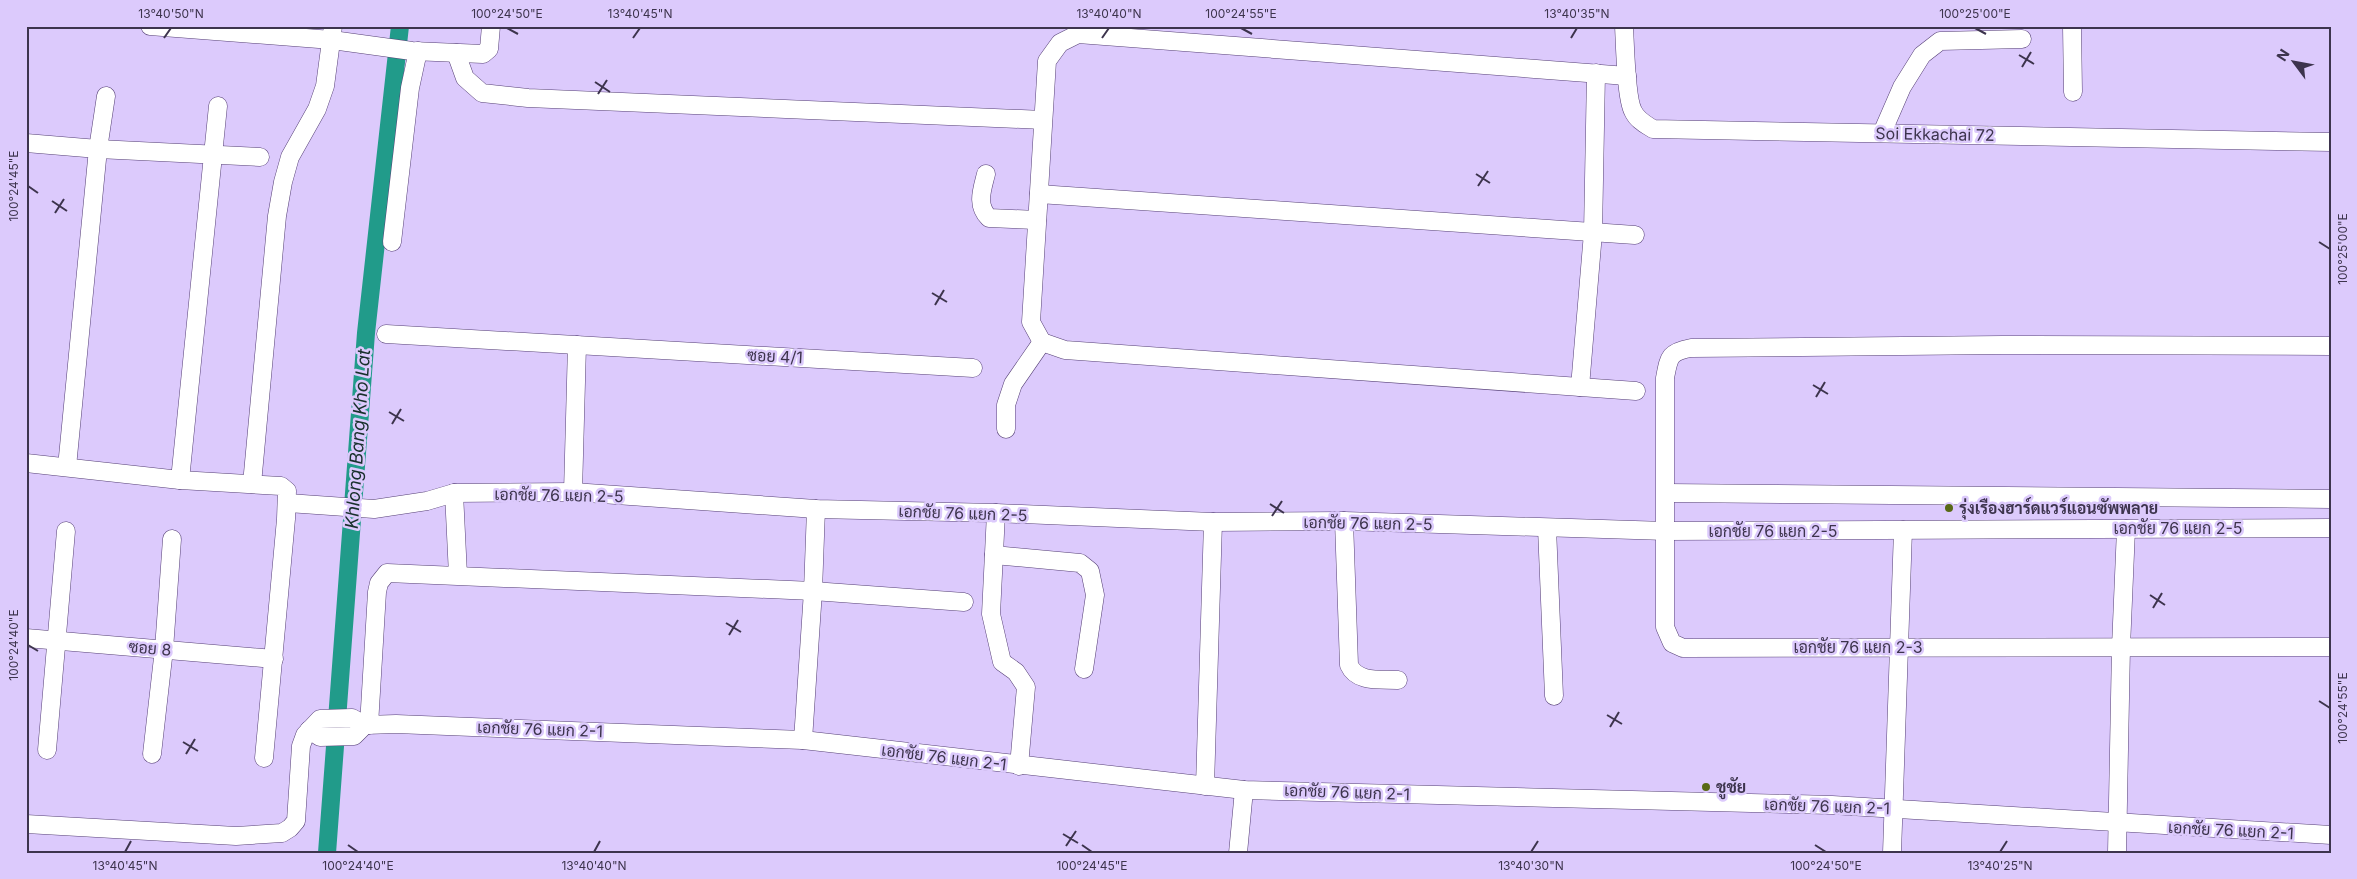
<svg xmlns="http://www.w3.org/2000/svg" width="2357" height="879" font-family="Inter,Sarabun,sans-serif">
<rect width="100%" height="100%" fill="#dccafc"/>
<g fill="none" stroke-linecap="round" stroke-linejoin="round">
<polyline stroke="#219b8a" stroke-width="18" points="327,853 366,333 400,26"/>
<defs>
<g id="minor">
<polyline points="150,26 332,40 412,51 483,54 489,49 491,26"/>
<path d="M1624,26C1625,44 1626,98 1633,111C1637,120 1645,124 1653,129L2331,142"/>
<polyline points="2072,26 2073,92"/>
<polyline points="456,53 465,78 482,93 528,98 1043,120"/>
<polyline points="1627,76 1078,34 1060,43 1047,61 1031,322 1042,342 1065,350 1636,391"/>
<polyline points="1882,133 1902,87 1922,55 1940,41 2022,39"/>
<polyline points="26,143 98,149 260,157"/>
<path d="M986,174C982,190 976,205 989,218L1037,220"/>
<polyline points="1039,194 1635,235"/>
<polyline points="392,242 410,88 418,51"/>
<polyline points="386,334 973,368"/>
<path d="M2331,346L2002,345L1691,348C1669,352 1669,357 1665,378V627L1672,643L1683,648L2331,647"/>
<polyline points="1580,387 1593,233 1596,73"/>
<polyline points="1006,429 1006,405 1013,384 1042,342"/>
<polyline points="26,463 180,480 281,486 287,491 286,519 264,758"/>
<polyline points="67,467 98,149 106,96"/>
<polyline points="180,480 218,106"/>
<polyline points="252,484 277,216 283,182 290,157 317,109 325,86 333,26"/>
<polyline points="573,492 577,345"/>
<polyline points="454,493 458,575"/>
<polyline points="1666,493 2331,499"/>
<polyline points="288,503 374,509 427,501 454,493 573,492 816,509 996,513 1213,522 1344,521 1666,531 2331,528"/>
<polyline points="996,513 991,614 1002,662 1016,672 1026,687 1019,766"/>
<path d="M1344,521L1349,665C1357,683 1380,679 1398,680"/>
<polyline points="1547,528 1554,696"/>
<polyline points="994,555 1080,563 1090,571 1095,595 1084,669"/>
<polyline points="26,638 274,659"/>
<polyline points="365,725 396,724 803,740 1244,790 1832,805 2331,835"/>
<polyline points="369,725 377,592 379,583 387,573 813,591 964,602"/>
<polyline points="309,730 320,737 354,736 365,725"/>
<polyline points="803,740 813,591 816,509"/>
<polyline points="47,750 66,531"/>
<polyline points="152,754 164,649 172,539"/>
<polyline points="1205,786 1213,522"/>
<polyline points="26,824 236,836 282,833 290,828 296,821 301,746 305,735 320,719 352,718 365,725"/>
<polyline points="1238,853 1244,790"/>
<polyline points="1892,853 1903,530"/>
<polyline points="2117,853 2121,647 2126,529"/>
</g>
</defs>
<use href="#minor" stroke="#564076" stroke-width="19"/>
<use href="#minor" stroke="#fff" stroke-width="18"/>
</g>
<path fill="none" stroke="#3d344d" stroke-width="2" d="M507,28L518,34M1241,28L1252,34M1975,28L1986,34M164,38L171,28M633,38L640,28M1102,38L1109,28M1571,38L1577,28M2019,55L2034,64M2022,67L2031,52M595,82L610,92M598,94L607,80M1476,174L1490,183M28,186L38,193M1478,186L1488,171M52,201L67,211M55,213L64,199M2319,242L2330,249M932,293L947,302M935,305L944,290M1813,385L1828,394M1816,397L1825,382M389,412L404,421M392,424L401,409M1270,504L1284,513M1272,516L1282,501M2150,595L2165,605M2153,608L2162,593M726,623L741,632M729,635L738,620M28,645L38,651M2319,701L2330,708M1607,715L1622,724M1610,727L1619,712M183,742L198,751M186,754L195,739M1063,834L1078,843M348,845L358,852M1082,845L1092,852M1815,845L1826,852M1066,846L1076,831M125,852L131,841M594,852L600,841M1531,852L1538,841M2000,852L2007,841"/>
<g fill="#586915" stroke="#dccafc" stroke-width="2">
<circle cx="1949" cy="508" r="5"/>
<circle cx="1706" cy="787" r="5"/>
</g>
<g text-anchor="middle" stroke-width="5" stroke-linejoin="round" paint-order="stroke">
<g font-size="16" fill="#3d344d" stroke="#dccafc">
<text transform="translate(1935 134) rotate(1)" y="6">Soi Ekkachai 72</text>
<text transform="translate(775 356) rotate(3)" y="6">ซอย 4/1</text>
<text transform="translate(559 495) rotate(1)" y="6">เอกชัย 76 แยก 2-5</text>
<text transform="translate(963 513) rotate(2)" y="6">เอกชัย 76 แยก 2-5</text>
<text transform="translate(1368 523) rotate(1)" y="6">เอกชัย 76 แยก 2-5</text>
<text x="2178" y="534">เอกชัย 76 แยก 2-5</text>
<text x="1773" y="537">เอกชัย 76 แยก 2-5</text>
<text x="1858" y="653">เอกชัย 76 แยก 2-3</text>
<text transform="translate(150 648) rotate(5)" y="6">ซอย 8</text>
<text transform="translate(540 729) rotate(2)" y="6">เอกชัย 76 แยก 2-1</text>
<text transform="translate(944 757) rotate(7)" y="6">เอกชัย 76 แยก 2-1</text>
<text transform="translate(1347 792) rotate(2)" y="6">เอกชัย 76 แยก 2-1</text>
<text transform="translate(1827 806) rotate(2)" y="6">เอกชัย 76 แยก 2-1</text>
<text transform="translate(2231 830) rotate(3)" y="6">เอกชัย 76 แยก 2-1</text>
</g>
<g font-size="16" font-weight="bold" fill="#3d344d" stroke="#dccafc" text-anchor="start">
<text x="1959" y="514">รุ่งเรืองฮาร์ดแวร์แอนซัพพลาย</text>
<text x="1716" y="793">ชูชัย</text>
</g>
<g font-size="18" font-style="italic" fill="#18302c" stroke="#dccafc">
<text transform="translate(358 439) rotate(-86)" y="6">Khlong Bang Kho Lat</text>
</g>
</g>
<rect width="2357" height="879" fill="none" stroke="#dccafc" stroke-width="55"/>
<g transform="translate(2294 62) rotate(302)" stroke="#dccafc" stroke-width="4" paint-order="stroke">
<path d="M0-4L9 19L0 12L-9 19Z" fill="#3d344d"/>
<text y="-8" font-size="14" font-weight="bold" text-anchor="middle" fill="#3d344d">N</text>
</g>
<rect x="28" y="28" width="2302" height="824" fill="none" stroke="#3d344d" stroke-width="2"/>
<g font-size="12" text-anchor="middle" fill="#3d344d">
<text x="171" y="18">13°40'50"N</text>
<text x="507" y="18">100°24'50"E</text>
<text x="640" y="18">13°40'45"N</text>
<text x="1109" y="18">13°40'40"N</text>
<text x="1241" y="18">100°24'55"E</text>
<text x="1577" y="18">13°40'35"N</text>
<text x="1975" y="18">100°25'00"E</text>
<text transform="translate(14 186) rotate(-90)" y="4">100°24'45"E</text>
<text transform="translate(2343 249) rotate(-90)" y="4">100°25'00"E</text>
<text transform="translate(14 645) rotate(-90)" y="4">100°24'40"E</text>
<text transform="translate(2343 708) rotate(-90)" y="4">100°24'55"E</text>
<text x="125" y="870">13°40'45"N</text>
<text x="358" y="870">100°24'40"E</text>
<text x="594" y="870">13°40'40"N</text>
<text x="1092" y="870">100°24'45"E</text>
<text x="1531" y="870">13°40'30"N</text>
<text x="1826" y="870">100°24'50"E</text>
<text x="2000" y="870">13°40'25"N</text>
</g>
</svg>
